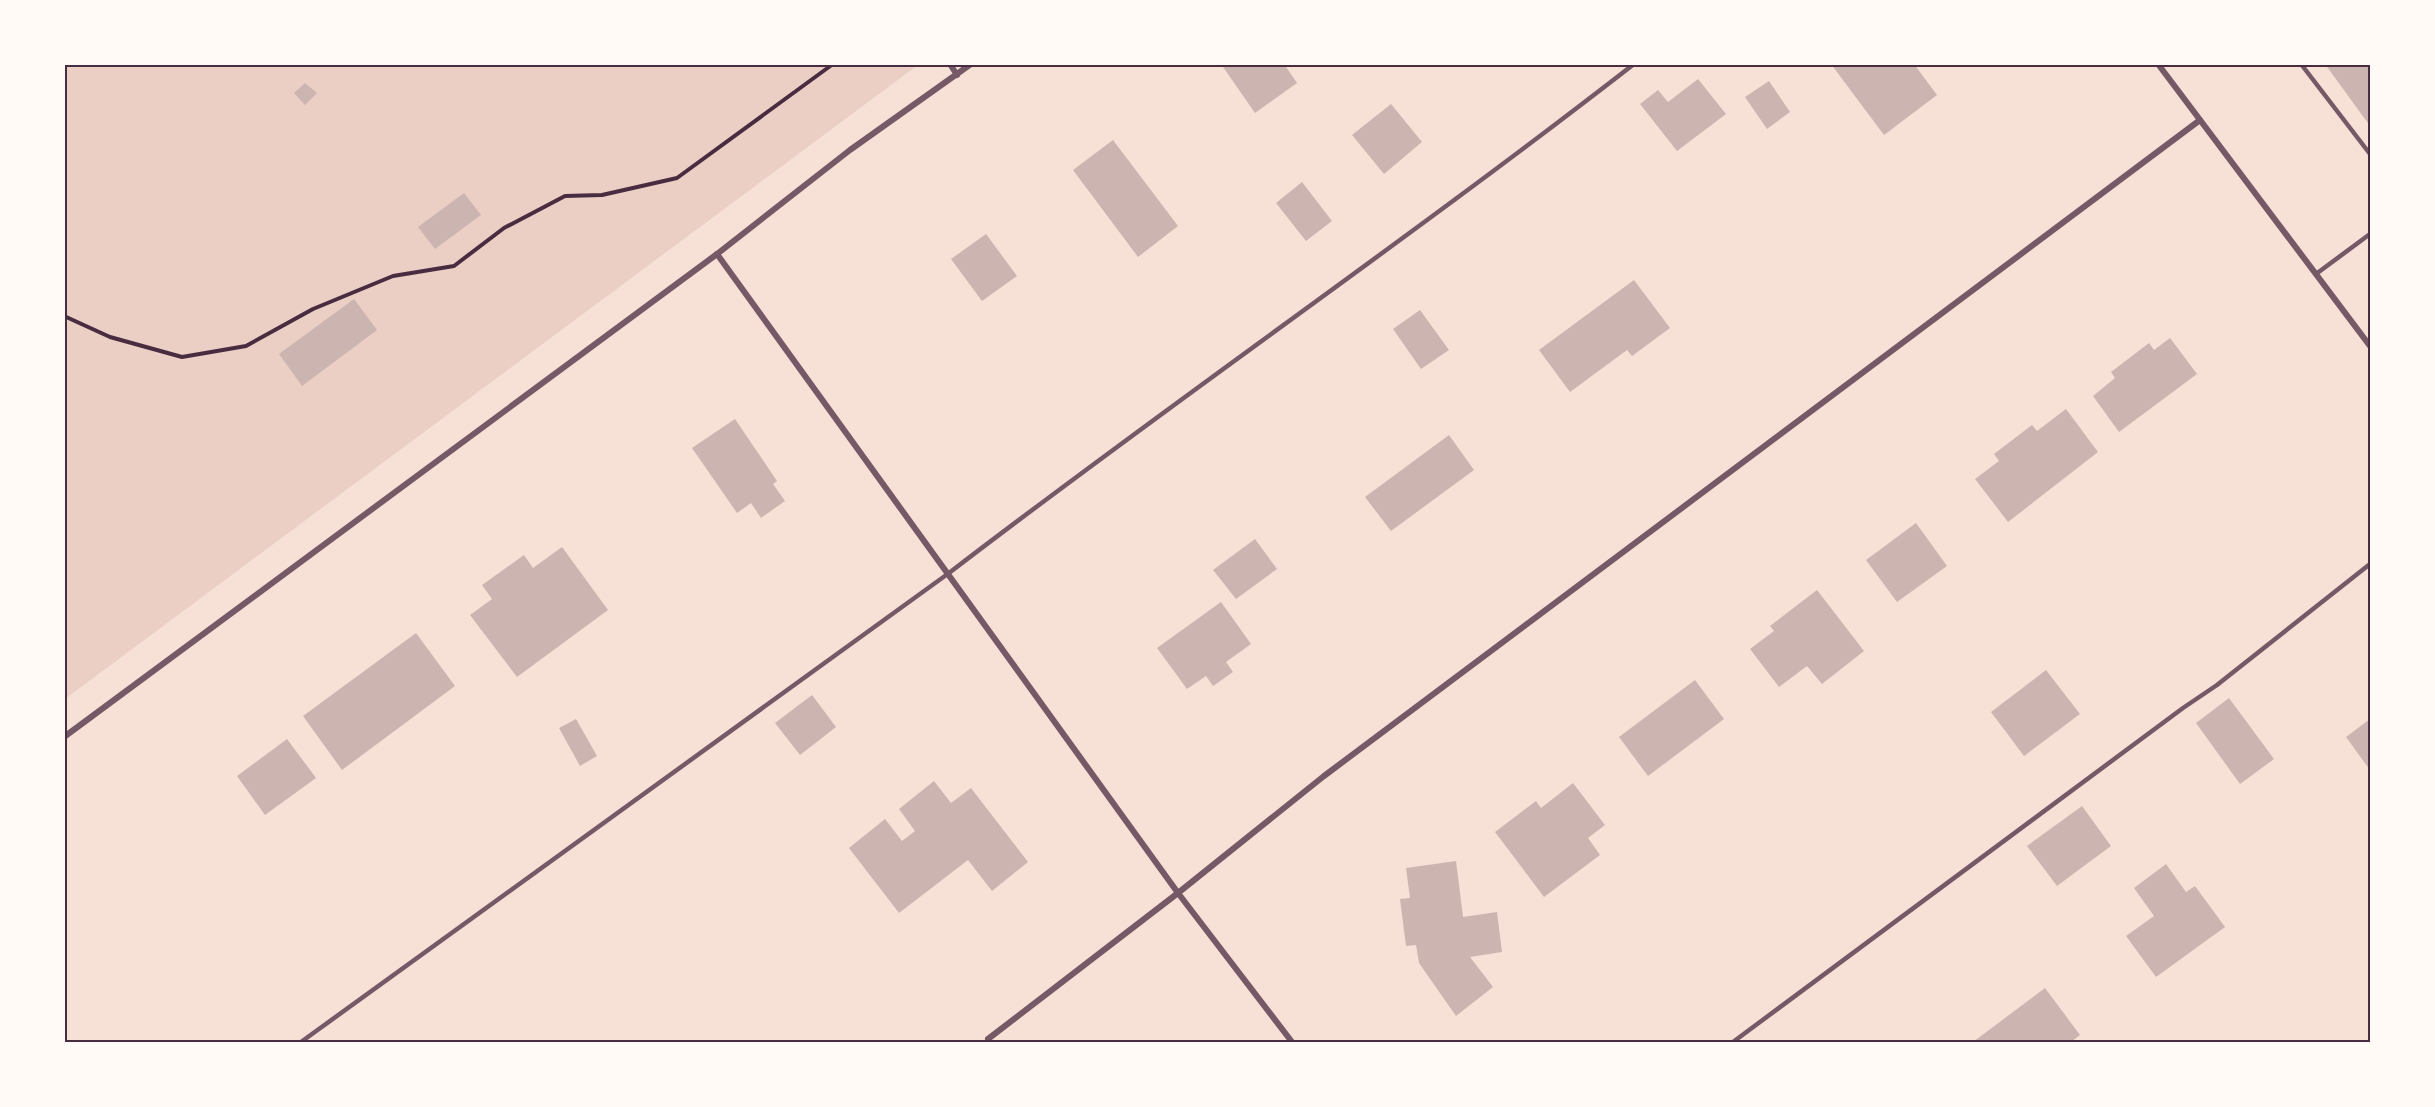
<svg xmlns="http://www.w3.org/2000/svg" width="2435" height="1107" font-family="'Fira Sans Condensed',sans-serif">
<rect width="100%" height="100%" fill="#f7e1d7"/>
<polygon fill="#ebcfc5" points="65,65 918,65 65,699"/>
<g fill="#ccb4b1">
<polygon points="1221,64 1284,64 1297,83 1255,113"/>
<polygon points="1831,64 1914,64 1937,95 1884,135"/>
<polygon points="2325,64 2370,64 2370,126"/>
<polygon points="1698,79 1726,114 1677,151 1640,104 1658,90 1668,102"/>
<polygon points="1769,81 1790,112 1767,129 1745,97"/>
<polygon points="305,83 317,93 305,105 294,93"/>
<polygon points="1391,104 1422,142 1384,174 1352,135"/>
<polygon points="1113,140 1178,226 1138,257 1073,170"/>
<polygon points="1302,182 1332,221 1306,241 1276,203"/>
<polygon points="464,193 481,215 435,249 418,227"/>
<polygon points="986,234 1017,276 982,301 951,259"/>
<polygon points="1634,280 1670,328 1632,356 1627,350 1570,392 1539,350"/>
<polygon points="354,299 377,330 302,386 279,354"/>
<polygon points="1420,310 1449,350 1421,369 1393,329"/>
<polygon points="2170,338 2197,374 2119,432 2093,396 2115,378 2111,372 2149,343 2154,350"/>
<polygon points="2066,409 2098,452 2008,522 1975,479 1999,461 1994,454 2032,425 2037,431"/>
<polygon points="735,419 777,481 773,484 785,501 761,518 751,503 737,513 692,448"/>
<polygon points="1449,435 1474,470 1391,531 1365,497"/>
<polygon points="1916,523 1947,566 1897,602 1866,560"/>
<polygon points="1255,539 1277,569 1236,599 1213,570"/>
<polygon points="562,547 608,610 517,677 470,615 492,599 482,585 524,555 533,568"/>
<polygon points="1817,590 1864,651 1822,684 1807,666 1779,687 1750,649 1774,631 1770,626"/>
<polygon points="1221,602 1251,644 1226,662 1233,672 1213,686 1206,676 1187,689 1157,648"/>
<polygon points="416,633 455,686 342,770 303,716"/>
<polygon points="2046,670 2080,714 2024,756 1991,712"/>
<polygon points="1695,680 1724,719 1648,776 1619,737"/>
<polygon points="812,695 836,727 800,755 775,723"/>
<polygon points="2229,698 2274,759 2240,784 2196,723"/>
<polygon points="576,719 597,756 580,766 559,728"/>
<polygon points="2370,719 2370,770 2346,737"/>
<polygon points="287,739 316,778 265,815 237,776"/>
<polygon points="934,781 951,803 971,788 1028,862 992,891 968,860 899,913 849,848 885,819 902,841 915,831 899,809"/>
<polygon points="1573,783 1605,825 1588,838 1600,855 1544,897 1495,832 1536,801 1541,808"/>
<polygon points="2082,806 2111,846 2057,886 2027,846"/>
<polygon points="1456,861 1463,917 1497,912 1502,952 1470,957 1493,987 1456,1016 1419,963 1416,945 1406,946 1400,899 1410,898 1406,868"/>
<polygon points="2166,864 2186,892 2195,886 2225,927 2156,977 2126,936 2154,916 2134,888"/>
<polygon points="2045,988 2080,1035 2071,1042 1973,1042"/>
</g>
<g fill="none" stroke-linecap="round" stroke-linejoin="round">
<polyline stroke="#4a2c40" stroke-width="4" points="64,316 110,337 182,357 246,346 313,309 393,276 454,266 504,228 565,196 602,195 677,178 833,64"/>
<g stroke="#755966" stroke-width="4.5">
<polyline points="2301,64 2370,154"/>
<polyline points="2316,274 2370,234"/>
<path d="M301,1042L949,573C1174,400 1409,239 1634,64"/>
<polyline points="1733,1042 2183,708 2217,685 2370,564"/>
</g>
<g stroke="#755966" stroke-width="6">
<polyline points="950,64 957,75"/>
<polyline points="2158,64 2370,346"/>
<polyline points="717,254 1178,893 1292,1042"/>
<polyline points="64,737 717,254 850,150 971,64"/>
<polyline points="988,1039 1178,893 1324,776 2200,120"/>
</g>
</g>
<rect width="2435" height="1107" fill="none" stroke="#fffaf5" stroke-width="132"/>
<rect x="66" y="66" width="2303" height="975" fill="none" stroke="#4a2c40" stroke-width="2"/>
</svg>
